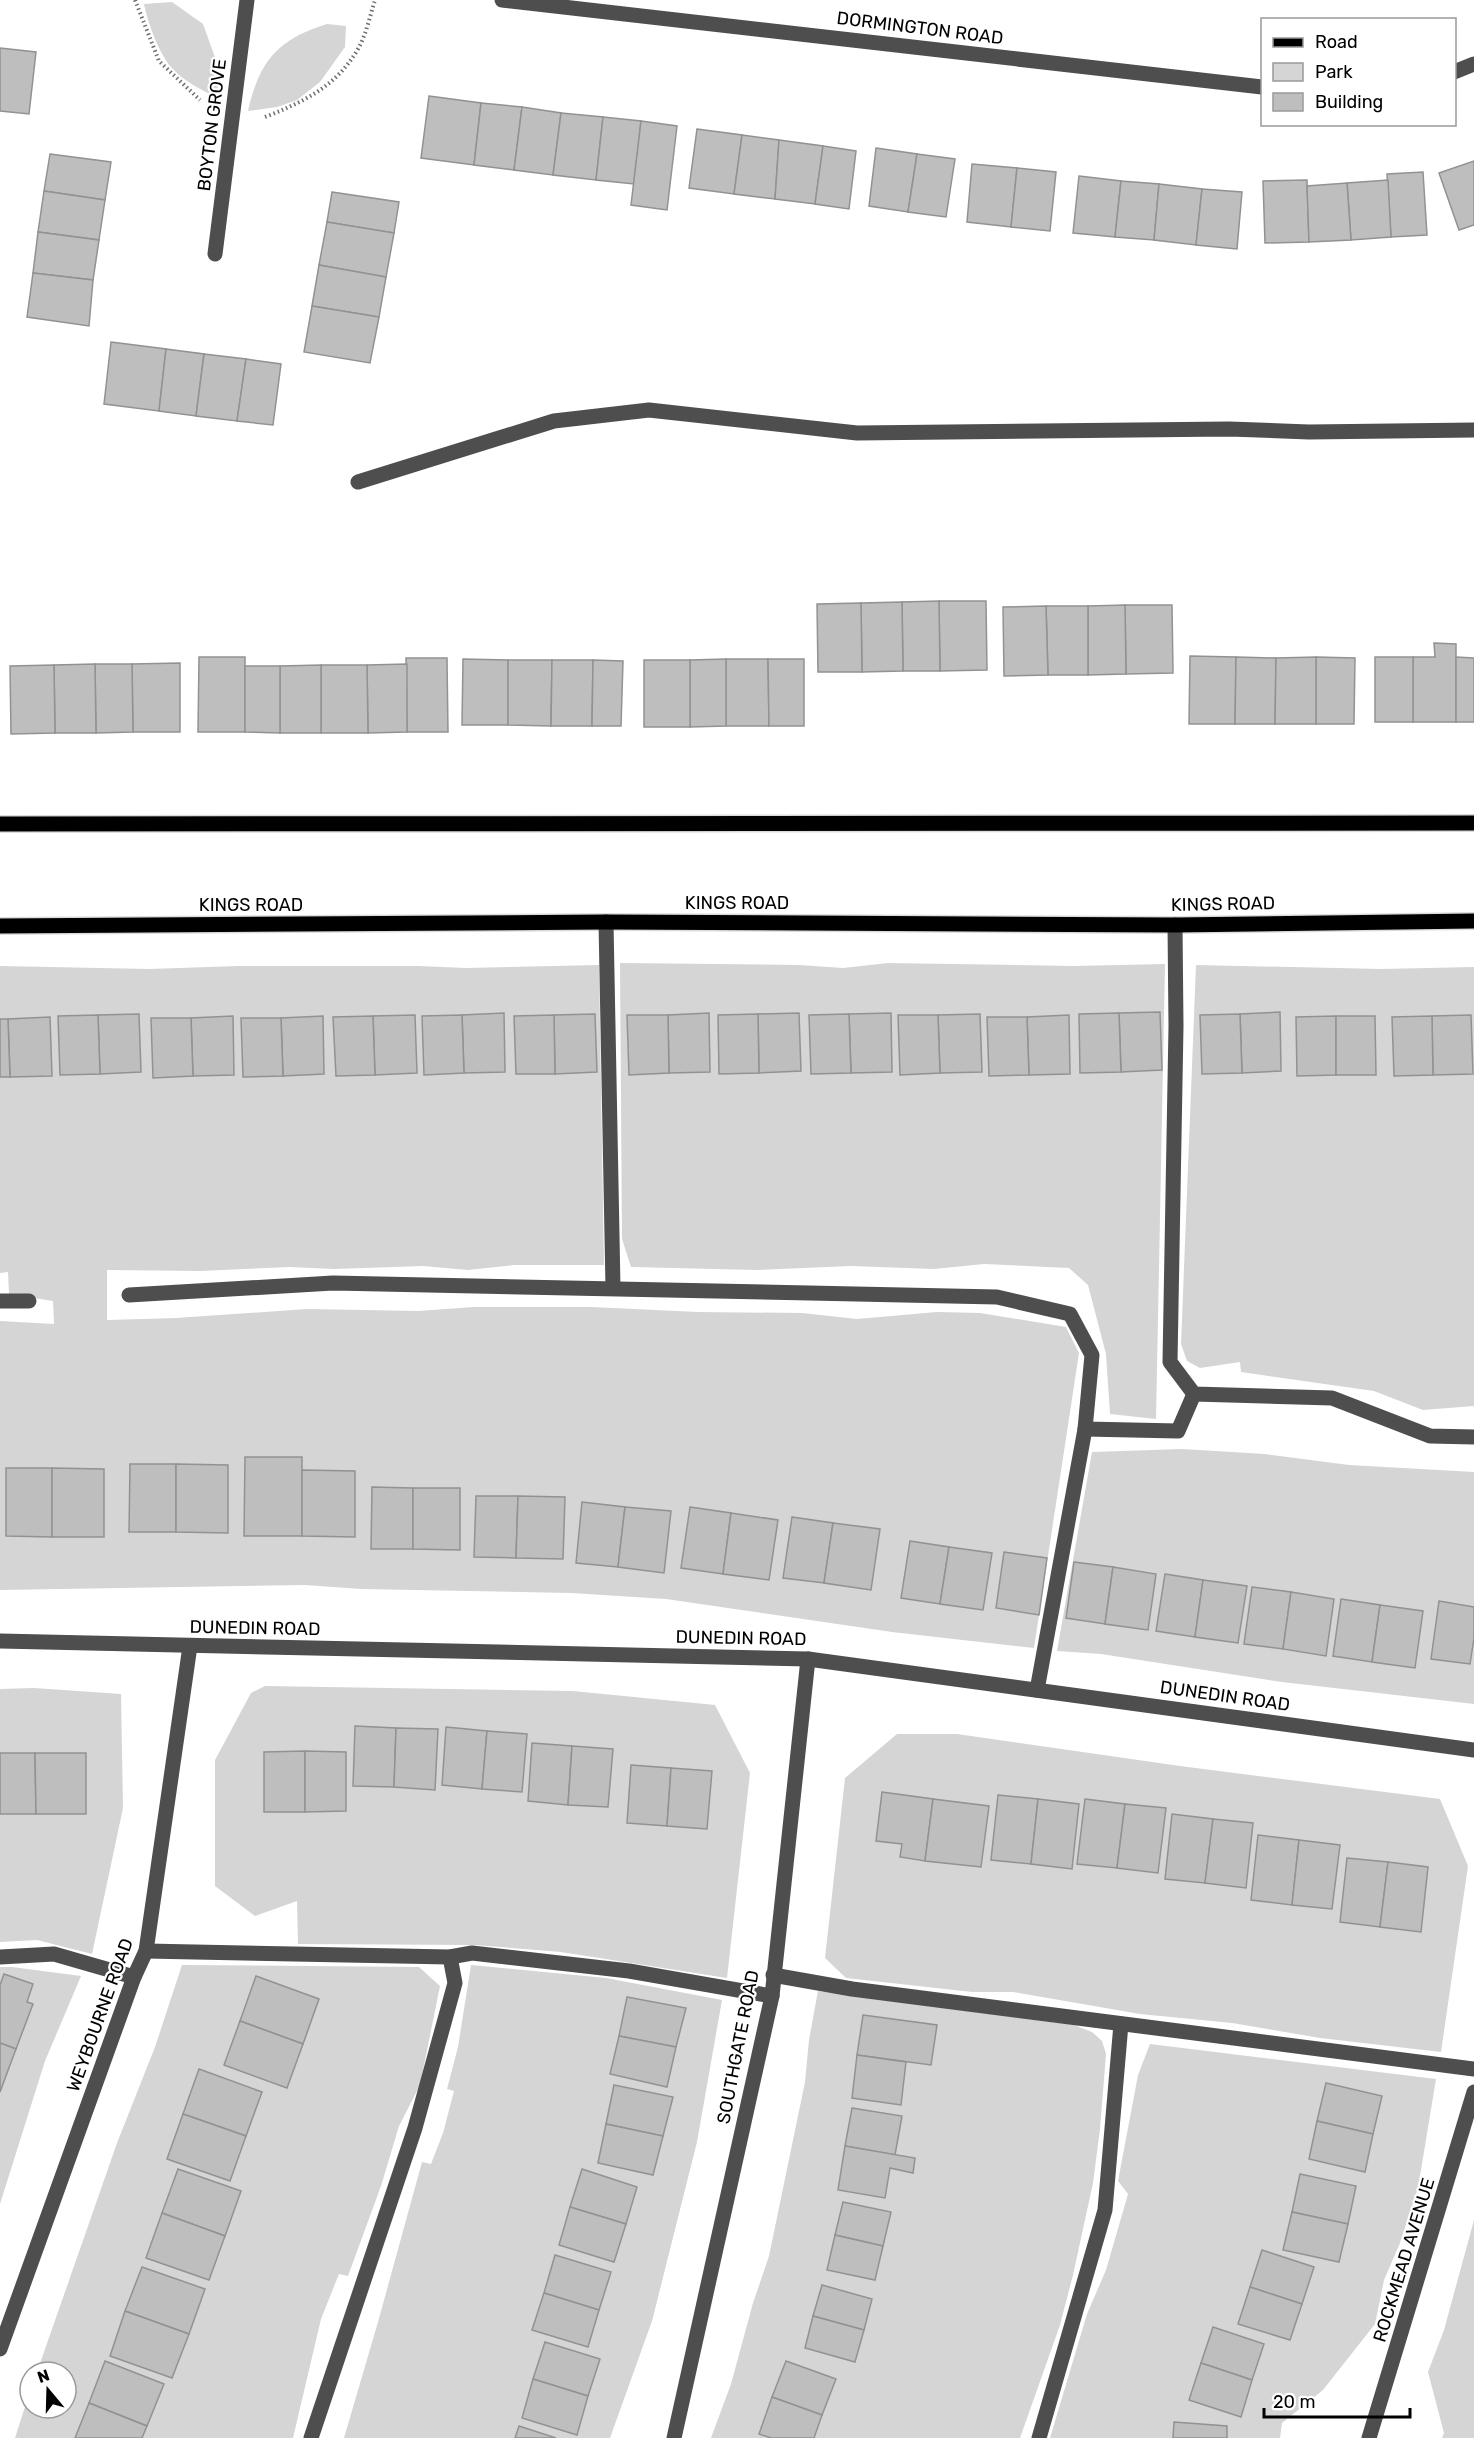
<svg xmlns="http://www.w3.org/2000/svg" width="1474" height="2438" font-family="Rubik,sans-serif">
<rect width="100%" height="100%" fill="#fff"/>
<g fill="#d5d5d5">
<path d="M172,2L203,24L217,63L218,98C202,90 185,82 173,69C159,55 148,23 144,4Z"/>
<path d="M327,24L346,26L345,47L320,82L297,100L277,107L248,111C259,61 278,39 327,24Z"/>
<polygon points="620,963 799,965 843,968 888,963 1073,966 1165,964 1156,1419 1110,1414 1106,1354 1088,1285 1069,1268 984,1264 934,1269 851,1266 757,1270 631,1267 622,1239"/>
<polygon points="599,965 604,1265 514,1265 468,1270 423,1266 334,1269 289,1267 200,1271 107,1270 107,1320 176,1318 307,1309 418,1311 474,1307 592,1307 698,1312 802,1313 857,1319 937,1312 980,1313 1066,1327 1079,1353 1034,1648 892,1632 666,1599 571,1593 361,1589 305,1585 0,1590 0,1321 54,1324 53,1301 9,1294 8,1272 0,1273 0,966 149,969 239,966 418,966 466,968"/>
<polygon points="1196,965 1381,969 1474,967 1474,1406 1423,1410 1374,1391 1241,1372 1240,1362 1200,1368 1187,1361 1181,1344"/>
<polygon points="1182,1449 1265,1454 1349,1465 1474,1472 1474,1704 1282,1682 1101,1654 1057,1651 1092,1452"/>
<polygon points="265,1686 573,1691 715,1705 750,1773 727,1978 561,1952 475,1945 298,1944 297,1901 255,1916 215,1886 215,1760 251,1693"/>
<polygon points="34,1688 121,1694 123,1808 92,1954 37,1940 0,1942 0,1689"/>
<polygon points="897,1734 957,1734 1180,1766 1440,1799 1468,1866 1441,2052 1320,2038 1232,2023 1140,2014 1013,1992 972,1992 846,1978 825,1958 845,1778"/>
<polygon points="182,1965 419,1967 440,1986 420,2085 399,2126 381,2186 348,2276 339,2274 321,2319 293,2438 15,2438 30,2391 30,2408 66,2408 66,2372 37,2372 117,2143 155,2047"/>
<polygon points="471,1965 606,1978 722,2000 697,2142 652,2321 610,2438 344,2438 378,2322 422,2162 431,2164 443,2133 454,2091 447,2089 458,2047"/>
<polygon points="0,1967 12,1967 81,1976 45,2061 0,2204"/>
<polygon points="818,1991 1074,2025 1092,2032 1102,2041 1106,2054 1100,2129 1093,2183 1073,2275 1060,2325 1020,2438 711,2438 731,2384 753,2303 769,2256 805,2082 809,2040"/>
<polygon points="1150,2044 1436,2079 1418,2188 1400,2243 1384,2280 1375,2324 1323,2390 1282,2423 1280,2438 1050,2438 1087,2314 1106,2270 1128,2194 1118,2181 1138,2075"/>
<polygon points="1474,2220 1474,2438 1442,2438 1444,2433 1428,2372 1444,2330"/>
</g>
<g fill="#bebebe" stroke="#929292" stroke-width="1.5">
<polygon points="0,48 36,52 29,114 0,111"/>
<polygon points="429,96 481,103 474,165 421,158"/>
<polygon points="481,103 522,107 514,170 474,165"/>
<polygon points="522,107 561,113 553,175 514,170"/>
<polygon points="561,113 603,117 596,180 553,175"/>
<polygon points="603,117 641,121 634,184 596,180"/>
<polygon points="641,121 677,126 667,210 631,205"/>
<polygon points="697,129 742,135 734,194 689,188"/>
<polygon points="742,135 779,140 775,199 734,194"/>
<polygon points="779,140 823,146 815,204 775,199"/>
<polygon points="823,146 856,151 849,209 815,204"/>
<polygon points="876,148 917,154 908,212 869,206"/>
<polygon points="50,154 111,162 105,200 44,191"/>
<polygon points="917,154 955,159 946,217 908,212"/>
<polygon points="1474,161 1474,225 1459,230 1439,173"/>
<polygon points="972,164 1017,168 1011,227 967,222"/>
<polygon points="1017,168 1056,172 1050,231 1011,227"/>
<polygon points="1423,172 1427,235 1391,237 1387,174"/>
<polygon points="1079,176 1121,181 1115,237 1073,233"/>
<polygon points="1307,180 1309,242 1265,243 1263,181"/>
<polygon points="1388,180 1391,237 1351,240 1347,183"/>
<polygon points="1121,181 1159,184 1154,240 1115,237"/>
<polygon points="1347,183 1351,240 1309,242 1307,186"/>
<polygon points="1159,184 1202,189 1196,245 1154,240"/>
<polygon points="1202,189 1242,192 1237,249 1196,245"/>
<polygon points="44,191 105,200 99,240 38,232"/>
<polygon points="332,192 399,202 394,233 327,222"/>
<polygon points="327,222 394,233 386,277 319,265"/>
<polygon points="38,232 99,240 93,280 33,273"/>
<polygon points="319,265 386,277 379,317 312,306"/>
<polygon points="33,273 93,280 89,326 27,317"/>
<polygon points="312,306 379,317 370,363 304,352"/>
<polygon points="111,342 166,349 159,411 104,404"/>
<polygon points="166,349 204,354 196,416 159,411"/>
<polygon points="204,354 246,359 237,421 196,416"/>
<polygon points="246,359 281,364 273,425 237,421"/>
<polygon points="939,601 986,601 987,670 940,671"/>
<polygon points="939,601 940,671 903,671 902,602"/>
<polygon points="902,602 903,671 862,672 861,603"/>
<polygon points="861,603 862,672 818,672 817,604"/>
<polygon points="1125,605 1172,605 1173,673 1126,674"/>
<polygon points="1125,605 1126,674 1088,675 1088,606"/>
<polygon points="1046,606 1088,606 1088,675 1048,675"/>
<polygon points="1046,606 1048,675 1004,676 1003,607"/>
<polygon points="1434,643 1456,644 1456,722 1413,722 1413,657 1435,657"/>
<polygon points="1190,656 1236,657 1235,724 1189,724"/>
<polygon points="199,657 245,657 245,732 198,732"/>
<polygon points="1236,657 1276,658 1275,724 1235,724"/>
<polygon points="1316,657 1355,658 1354,724 1316,724"/>
<polygon points="1316,657 1316,724 1275,724 1276,658"/>
<rect x="1375" y="657" width="38" height="65"/>
<polygon points="1456,657 1474,658 1474,722 1456,722"/>
<polygon points="406,658 447,658 448,732 407,732"/>
<polygon points="463,659 508,660 508,725 462,725"/>
<polygon points="726,659 768,659 769,726 726,726"/>
<polygon points="726,659 726,726 690,727 690,660"/>
<polygon points="768,659 804,659 804,726 769,726"/>
<polygon points="508,660 552,660 551,726 508,725"/>
<polygon points="552,660 593,660 592,726 551,726"/>
<polygon points="593,660 623,661 621,726 592,726"/>
<rect x="644" y="660" width="46" height="67"/>
<polygon points="180,663 180,732 133,732 132,664"/>
<polygon points="95,664 132,664 133,732 96,733"/>
<polygon points="95,664 96,733 55,733 54,665"/>
<polygon points="407,664 407,732 368,733 367,665"/>
<polygon points="54,665 55,733 11,734 10,666"/>
<polygon points="321,665 367,665 368,733 321,733"/>
<polygon points="321,665 321,733 280,733 280,666"/>
<polygon points="245,666 280,666 280,733 245,732"/>
<polygon points="1160,1012 1162,1070 1121,1072 1119,1013"/>
<polygon points="1280,1012 1281,1071 1242,1073 1240,1014"/>
<polygon points="504,1013 505,1072 464,1073 462,1015"/>
<polygon points="709,1013 710,1072 669,1073 668,1015"/>
<polygon points="799,1013 801,1071 759,1073 758,1014"/>
<polygon points="891,1013 892,1072 851,1073 849,1014"/>
<polygon points="1119,1013 1121,1072 1080,1073 1079,1014"/>
<polygon points="139,1014 141,1072 100,1074 98,1015"/>
<polygon points="595,1014 597,1072 555,1074 554,1015"/>
<polygon points="758,1014 759,1073 719,1074 718,1015"/>
<polygon points="849,1014 851,1073 811,1074 809,1015"/>
<polygon points="980,1014 982,1072 940,1073 938,1015"/>
<polygon points="1240,1014 1242,1073 1202,1074 1200,1015"/>
<polygon points="98,1015 100,1074 60,1075 58,1016"/>
<polygon points="415,1015 417,1073 375,1075 373,1016"/>
<polygon points="462,1015 464,1073 424,1075 422,1016"/>
<polygon points="554,1015 555,1074 516,1074 514,1016"/>
<polygon points="627,1015 668,1015 669,1073 629,1075"/>
<polygon points="898,1015 938,1015 940,1073 900,1075"/>
<polygon points="1069,1015 1070,1074 1029,1075 1027,1017"/>
<polygon points="1471,1015 1473,1074 1433,1075 1432,1016"/>
<polygon points="233,1016 234,1075 193,1076 191,1018"/>
<polygon points="323,1016 324,1074 283,1076 281,1018"/>
<polygon points="373,1016 375,1075 336,1076 333,1017"/>
<polygon points="1336,1016 1336,1075 1297,1076 1296,1017"/>
<polygon points="1336,1016 1375,1016 1376,1075 1336,1075"/>
<polygon points="1432,1016 1433,1075 1394,1076 1392,1017"/>
<polygon points="50,1017 52,1076 10,1077 8,1019"/>
<polygon points="987,1017 1027,1017 1029,1075 989,1076"/>
<polygon points="151,1018 191,1018 193,1076 153,1078"/>
<polygon points="241,1018 281,1018 283,1076 243,1077"/>
<polygon points="0,1019 8,1019 10,1077 0,1077"/>
<polygon points="245,1457 302,1457 302,1536 244,1536"/>
<polygon points="130,1464 176,1464 176,1532 129,1532"/>
<polygon points="176,1464 228,1465 228,1533 176,1532"/>
<polygon points="6,1468 52,1468 52,1537 6,1536"/>
<polygon points="52,1468 104,1469 104,1537 52,1537"/>
<polygon points="302,1470 355,1471 355,1537 302,1536"/>
<polygon points="372,1487 413,1488 413,1549 371,1549"/>
<polygon points="413,1488 460,1488 460,1550 413,1549"/>
<polygon points="476,1496 518,1496 516,1558 474,1557"/>
<polygon points="518,1496 565,1497 563,1559 516,1558"/>
<polygon points="582,1502 625,1507 618,1567 576,1563"/>
<polygon points="625,1507 671,1511 664,1573 618,1567"/>
<polygon points="690,1507 731,1513 723,1574 681,1568"/>
<polygon points="731,1513 778,1520 769,1580 723,1574"/>
<polygon points="792,1517 833,1523 824,1583 783,1578"/>
<polygon points="833,1523 880,1529 871,1590 824,1583"/>
<polygon points="910,1541 949,1547 940,1604 901,1598"/>
<polygon points="949,1547 992,1553 983,1610 940,1604"/>
<polygon points="1004,1552 1047,1558 1039,1615 996,1608"/>
<polygon points="1074,1562 1113,1567 1105,1624 1066,1618"/>
<polygon points="1113,1567 1156,1574 1148,1630 1105,1624"/>
<polygon points="1165,1574 1203,1580 1195,1637 1156,1631"/>
<polygon points="1203,1580 1247,1586 1238,1643 1195,1637"/>
<polygon points="1252,1587 1291,1592 1283,1649 1244,1644"/>
<polygon points="1291,1592 1334,1599 1326,1656 1283,1649"/>
<polygon points="1341,1599 1380,1605 1372,1662 1333,1656"/>
<polygon points="1439,1601 1474,1607 1474,1638 1470,1664 1431,1659"/>
<polygon points="1380,1605 1423,1611 1415,1668 1372,1662"/>
<polygon points="355,1726 396,1728 394,1787 353,1786"/>
<polygon points="446,1727 487,1731 482,1789 442,1785"/>
<polygon points="396,1728 438,1729 435,1790 394,1787"/>
<polygon points="487,1731 527,1734 522,1792 482,1789"/>
<polygon points="532,1743 572,1746 568,1805 528,1801"/>
<polygon points="572,1746 613,1749 608,1807 568,1805"/>
<polygon points="305,1751 305,1812 264,1812 264,1752"/>
<polygon points="305,1751 346,1752 346,1811 305,1812"/>
<polygon points="0,1753 35,1753 36,1814 0,1814"/>
<polygon points="35,1753 86,1753 86,1814 36,1814"/>
<polygon points="631,1765 671,1768 667,1826 627,1823"/>
<polygon points="671,1768 712,1771 707,1829 667,1826"/>
<polygon points="882,1792 933,1799 925,1861 900,1857 902,1844 876,1841"/>
<polygon points="998,1795 1038,1799 1031,1864 991,1860"/>
<polygon points="933,1799 989,1806 981,1867 925,1861"/>
<polygon points="1038,1799 1079,1804 1072,1869 1031,1864"/>
<polygon points="1085,1799 1125,1804 1117,1868 1077,1864"/>
<polygon points="1125,1804 1166,1808 1158,1873 1117,1868"/>
<polygon points="1172,1814 1213,1819 1205,1883 1165,1879"/>
<polygon points="1213,1819 1253,1823 1246,1888 1205,1883"/>
<polygon points="1258,1835 1299,1840 1292,1905 1251,1900"/>
<polygon points="1299,1840 1340,1845 1332,1909 1292,1905"/>
<polygon points="1347,1858 1388,1862 1380,1927 1340,1922"/>
<polygon points="1388,1862 1428,1867 1421,1932 1380,1927"/>
<polygon points="4,1974 33,1984 27,2002 33,2004 16,2049 0,2043 0,1985"/>
<polygon points="256,1976 319,1999 303,2044 240,2021"/>
<polygon points="627,1997 686,2008 676,2047 619,2036"/>
<polygon points="863,2015 937,2025 931,2065 857,2055"/>
<polygon points="240,2021 303,2044 287,2088 224,2065"/>
<polygon points="619,2036 676,2047 667,2087 610,2074"/>
<polygon points="0,2043 16,2049 0,2092"/>
<polygon points="857,2055 906,2062 901,2105 852,2098"/>
<polygon points="199,2069 262,2092 246,2136 183,2114"/>
<polygon points="1326,2083 1382,2096 1373,2134 1317,2121"/>
<polygon points="614,2085 673,2097 663,2136 606,2124"/>
<polygon points="852,2108 902,2116 895,2155 845,2146"/>
<polygon points="183,2114 246,2136 230,2181 167,2159"/>
<polygon points="1317,2121 1373,2134 1365,2172 1309,2159"/>
<polygon points="606,2124 663,2136 653,2175 598,2163"/>
<polygon points="845,2146 915,2158 913,2173 890,2168 885,2198 838,2190"/>
<polygon points="178,2169 241,2191 225,2236 162,2213"/>
<polygon points="582,2169 637,2187 626,2224 570,2207"/>
<polygon points="1300,2174 1356,2186 1348,2224 1292,2212"/>
<polygon points="843,2202 891,2212 883,2246 835,2235"/>
<polygon points="570,2207 626,2224 614,2262 559,2245"/>
<polygon points="1292,2212 1348,2224 1339,2262 1283,2250"/>
<polygon points="162,2213 225,2236 209,2280 146,2258"/>
<polygon points="835,2235 883,2246 875,2280 827,2270"/>
<polygon points="1262,2250 1314,2267 1302,2304 1250,2287"/>
<polygon points="555,2255 611,2272 599,2310 544,2293"/>
<polygon points="142,2267 205,2289 189,2334 125,2311"/>
<polygon points="822,2285 872,2299 864,2330 813,2316"/>
<polygon points="1250,2287 1302,2304 1290,2340 1238,2324"/>
<polygon points="544,2293 599,2310 588,2347 532,2330"/>
<polygon points="125,2311 189,2334 172,2378 110,2356"/>
<polygon points="813,2316 864,2330 855,2362 805,2348"/>
<polygon points="1213,2327 1264,2344 1252,2380 1201,2363"/>
<polygon points="545,2342 600,2359 588,2396 533,2379"/>
<polygon points="105,2361 164,2384 147,2426 89,2403"/>
<polygon points="786,2361 836,2379 822,2415 772,2397"/>
<polygon points="1201,2363 1252,2380 1241,2417 1189,2400"/>
<polygon points="533,2379 588,2396 577,2435 522,2418"/>
<polygon points="772,2397 822,2415 814,2438 771,2438 759,2434"/>
<polygon points="89,2403 147,2426 142,2438 75,2438"/>
<polygon points="1174,2422 1227,2426 1227,2438 1173,2438"/>
<polygon points="519,2426 556,2438 515,2438"/>
</g>
<g fill="none" stroke-linecap="round" stroke-linejoin="round">
<defs>
<g id="major">
<polyline points="0,824 1474,823"/>
<polyline points="0,926 606,922 1175,925 1474,921"/>
</g>
</defs>
<use href="#major" stroke="#dbdbdb" stroke-width="18"/>
<g stroke="#707070" stroke-width="4" stroke-dasharray="1.5 3" stroke-linecap="butt">
<polyline points="135,0 159,61 200,100"/>
<path d="M265,117C303,102 336,87 358,49C366,35 370,16 375,0"/>
</g>
<g stroke="#4e4e4e" stroke-width="15">
<polyline points="502,0 1262,87"/>
<polyline points="1454,72 1474,64"/>
<polyline points="215,254 247,0"/>
<polyline points="358,482 554,421 649,410 857,433 1229,429 1309,432 1474,430"/>
<polyline points="606,922 613,1288"/>
<polyline points="1175,925 1176,1026 1170,1362 1194,1394 1332,1398 1430,1436 1474,1437"/>
<polyline points="129,1295 333,1283 997,1297 1070,1314 1092,1355 1085,1429 1178,1431 1194,1394"/>
<polyline points="0,1301 29,1301"/>
<polyline points="0,1641 808,1659 1474,1750"/>
<polyline points="1037,1690 1085,1429"/>
<polyline points="146,1951 450,1957 472,1953 629,1971 772,1996"/>
<polyline points="0,1957 54,1954 134,1977"/>
<polyline points="773,1975 852,1989 1474,2069"/>
<polyline points="0,2349 134,1977 146,1951 190,1646"/>
<polyline points="311,2438 415,2128 455,1983 450,1957"/>
<polyline points="674,2438 772,1996 808,1659"/>
<polyline points="1039,2438 1105,2210 1121,2024"/>
<polyline points="1369,2438 1474,2092"/>
</g>
<use href="#major" stroke="#000" stroke-width="15"/>
</g>
<g text-anchor="middle" stroke-width="4.5" stroke-linejoin="round" paint-order="stroke">
<g font-size="18" fill="#000" stroke="#fff">
<text transform="translate(920 28) rotate(7)" y="6">DORMINGTON ROAD</text>
<text transform="translate(212 125) rotate(-83)" y="6">BOYTON GROVE</text>
<text x="737" y="909">KINGS ROAD</text>
<text transform="translate(1223 904) rotate(-1)" y="6">KINGS ROAD</text>
<text x="251" y="911">KINGS ROAD</text>
<text transform="translate(255 1628) rotate(1)" y="6">DUNEDIN ROAD</text>
<text transform="translate(741 1638) rotate(1)" y="6">DUNEDIN ROAD</text>
<text transform="translate(1225 1696) rotate(8)" y="6">DUNEDIN ROAD</text>
<text transform="translate(100 2015) rotate(-70)" y="6">WEYBOURNE ROAD</text>
<text transform="translate(738 2047) rotate(-79)" y="6">SOUTHGATE ROAD</text>
<text transform="translate(1404 2260) rotate(-73)" y="6">ROCKMEAD AVENUE</text>
</g>
</g>
<rect x="1261" y="18" width="195" height="108" fill="#ffffff" stroke="#999999" stroke-width="1.5"/>
<rect x="1273" y="38" width="30" height="9" fill="#000000" stroke="#999999" stroke-width="1.5"/>
<text x="1315" y="48" font-size="18" fill="#000000">Road</text>
<rect x="1273" y="63" width="30" height="18" fill="#d5d5d5" stroke="#999999" stroke-width="1.5"/>
<text x="1315" y="78" font-size="18" fill="#000000">Park</text>
<rect x="1273" y="93" width="30" height="18" fill="#bebebe" stroke="#999999" stroke-width="1.5"/>
<text x="1315" y="108" font-size="18" fill="#000000">Building</text>
<g transform="translate(48 2390) rotate(341)"><circle r="28" fill="#ffffff" stroke="#999999" stroke-width="1.5"/>
<path d="M0-4.5L10 22L0 15L-10 22Z" fill="#000000"/>
<text y="-9" font-size="16" font-weight="bold" text-anchor="middle" fill="#000000">N</text>
</g>
<path d="M1264 2408v9h146v-9" fill="none" stroke="#000000" stroke-width="3"/>
<text x="1273" y="2408" font-size="18" fill="#000000" stroke="#ffffff" stroke-width="4.5" paint-order="stroke">20 m</text>
</svg>
